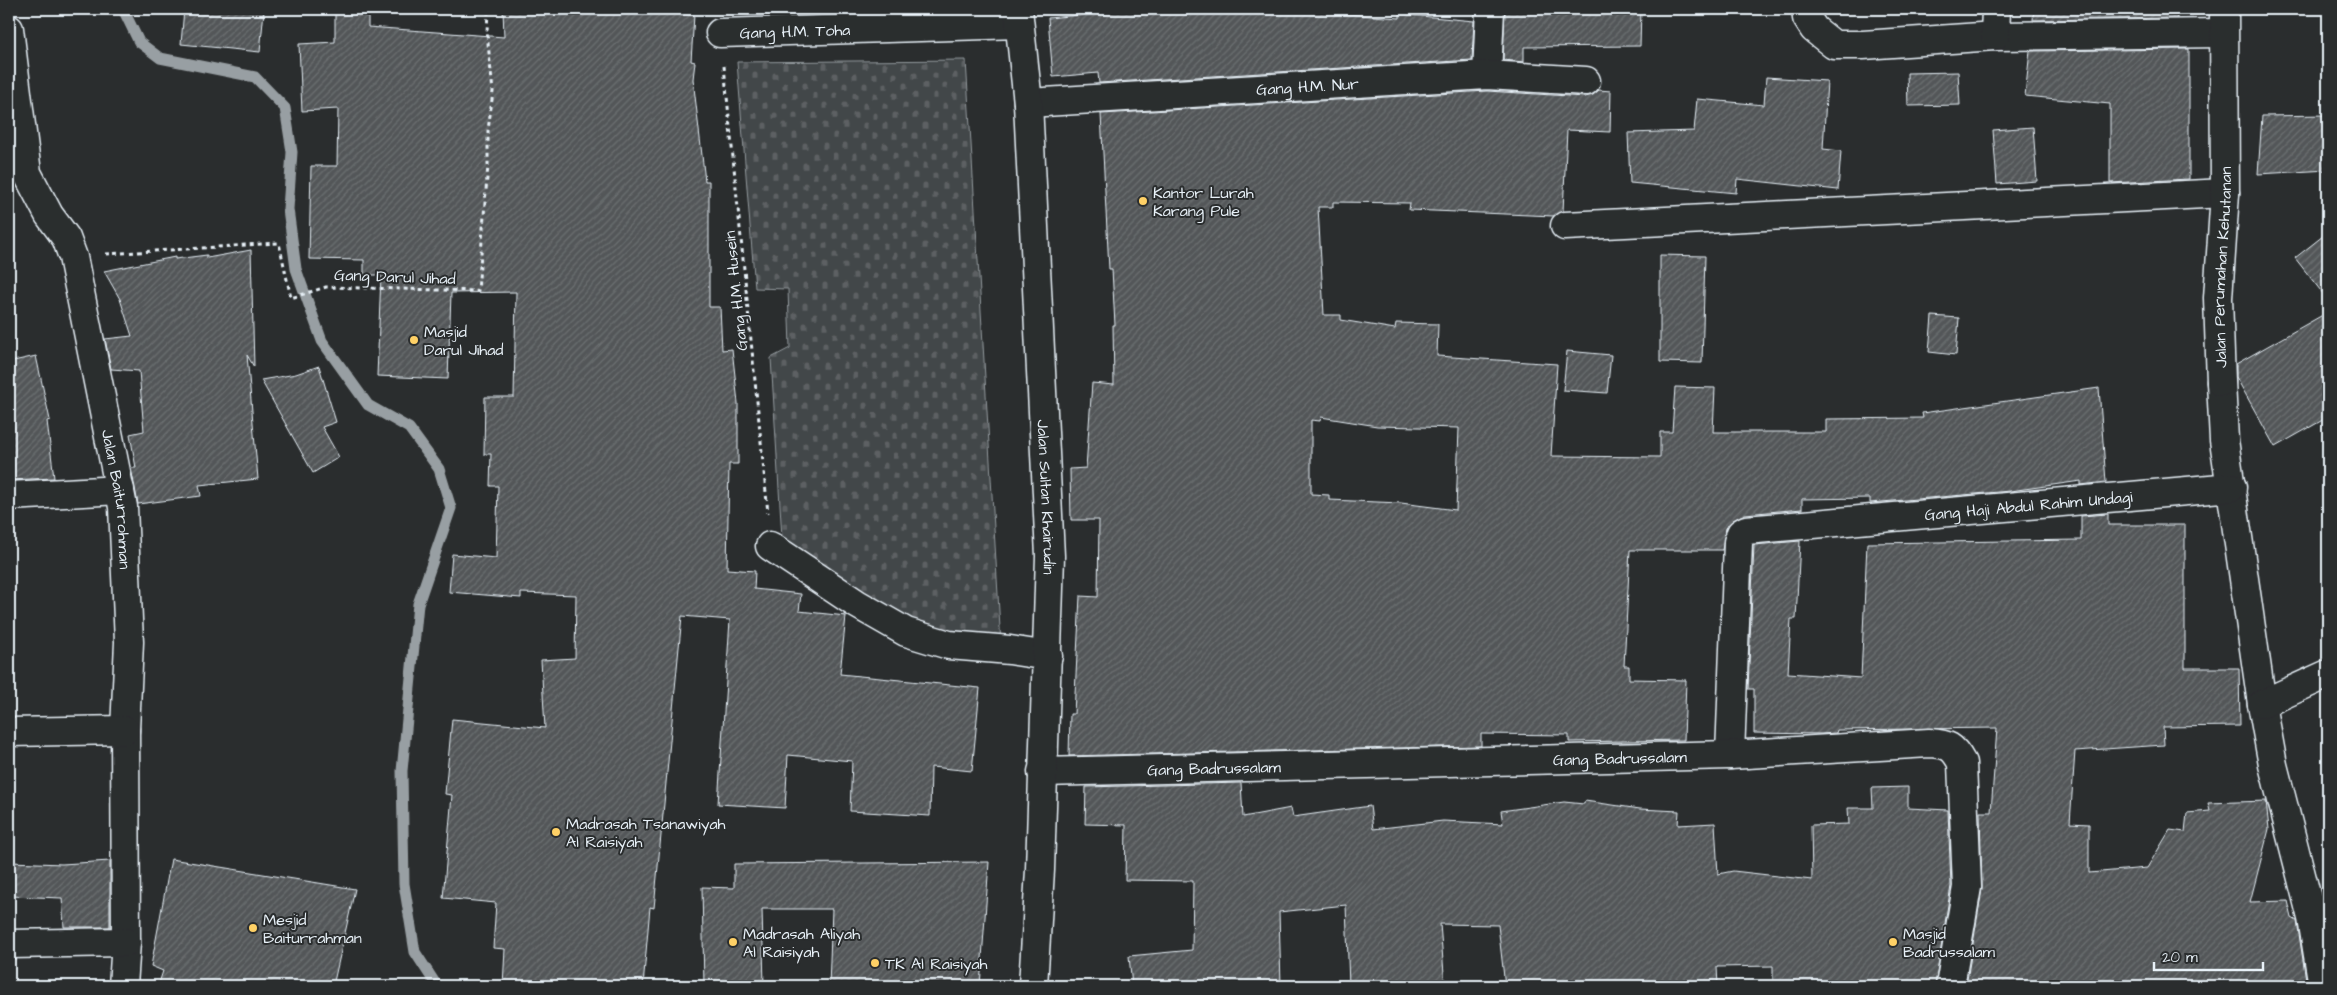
<svg xmlns="http://www.w3.org/2000/svg" width="2337" height="995" font-family="'Architects Daughter',sans-serif">
<defs>
<pattern id="cemetery-stones" width="16" height="16" patternUnits="userSpaceOnUse" patternTransform="scale(1.25)"><rect width="16" height="16" fill="#424648"/><path d="M2 7V4a2 2 0 0 1 4 0v3zM10 15v-3a2 2 0 0 1 4 0v3z" fill="#5d6163"/></pattern>
<pattern id="building-hatch" width="6" height="6" patternUnits="userSpaceOnUse" patternTransform="scale(1.25)"><rect width="6" height="6" fill="#535759"/><path d="M-1 1l2-2M0 6l6-6M5 7l2-2" fill="none" stroke="#6c7072"/></pattern>
</defs>
<rect width="100%" height="100%" fill="#2a2d2e"/>
<filter id="ink" filterUnits="userSpaceOnUse"><feTurbulence type="fractalNoise" baseFrequency=".02" numOctaves="2"/><feDisplacementMap in="SourceGraphic" scale="10" xChannelSelector="R" yChannelSelector="G"/><feConvolveMatrix kernelMatrix="1 2 1 2 8 2 1 2 1" color-interpolation-filters="sRGB"/></filter>
<g filter="url(#ink)">
<polygon fill="url(#cemetery-stones)" stroke="#959ca0" points="966,60 1001,645 912,632 782,538 771,358 790,348 788,289 755,288 737,62"/>
<g fill="none" stroke-linecap="round" stroke-linejoin="round">
<polyline stroke="#989fa3" stroke-width="11" points="123,9 139,42 160,58 255,77 285,108 292,152 288,209 296,269 322,341 368,405 409,428 439,469 451,508 418,604 402,771 404,884 415,952 437,986"/>
</g>
<g fill="url(#building-hatch)" stroke="#e8f1f8" fill-rule="evenodd">
<polygon points="184,9 264,11 260,52 181,44"/>
<polygon points="335,9 368,9 368,27 504,37 503,9 622,9 622,11 694,15 691,61 695,62 693,79 705,181 709,181 709,307 720,307 722,350 732,349 738,403 738,464 729,464 727,569 755,571 754,589 801,594 799,611 846,616 840,674 980,688 972,771 931,767 930,816 850,811 852,761 788,755 785,808 718,804 730,620 682,616 654,908 650,907 643,986 503,986 505,949 493,948 496,903 443,898 452,795 445,794 452,719 545,728 541,660 575,658 576,595 521,593 521,598 449,592 452,554 496,558 498,486 490,486 491,454 484,454 485,397 514,397 516,292 451,293 448,379 377,376 381,275 364,275 364,260 309,259 311,166 337,166 338,109 302,111 299,44 335,42"/>
<polygon points="1229,9 1332,9 1332,13 1400,18 1400,14 1474,21 1472,60 1099,83 1098,73 1053,77 1048,18 1132,10 1132,12"/>
<polygon points="1505,9 1641,9 1640,46 1524,47 1524,62 1503,60"/>
<polygon points="2034,9 2177,9 2177,18 2033,20"/>
<polygon points="2189,49 2189,179 2110,183 2110,104 2025,96 2030,51"/>
<polygon points="1958,72 1960,105 1908,106 1907,73"/>
<polygon points="1766,77 1827,81 1823,149 1841,151 1838,190 1737,179 1736,193 1630,183 1628,133 1694,131 1697,99 1764,105"/>
<path d="M1599,90L1611,91L1610,132L1567,130L1563,211L1554,216L1409,210L1410,203L1333,202V207H1318L1324,315H1341V320L1395,329L1396,323L1438,324L1437,356L1557,364L1551,456L1660,457V432H1672L1675,387L1715,388L1713,432H1826V419L1923,418L1922,413L2099,388L2106,482L2081,485V481L2010,491L1870,503V498L1802,499V509L1745,514L1733,520L1726,528L1722,550H1630L1624,666H1629V679L1686,680L1684,740L1569,742V735L1481,734V746L1069,756L1070,714H1074L1080,596L1098,597L1099,520H1071L1070,469L1086,468L1092,383L1114,385L1113,325H1115L1112,269H1109L1101,114L1487,91L1585,97L1593,95ZM1321,417L1377,426L1459,428L1456,510L1401,503L1329,500V495L1311,494V420L1320,421Z"/>
<polygon points="2328,115 2328,170 2258,174 2262,116"/>
<polygon points="2033,127 2037,181 1997,184 1993,130"/>
<polygon points="2328,232 2328,300 2295,258"/>
<polygon points="251,250 254,367 247,355 258,479 199,485 201,496 138,504 131,468 136,468 130,434 144,431 139,371 111,369 105,339 132,336 120,299 104,271 175,257 175,259 207,255 207,258"/>
<polygon points="1660,255 1705,256 1702,363 1660,362"/>
<polygon points="2328,312 2328,417 2275,447 2236,377 2236,364"/>
<polygon points="1932,316 1959,318 1956,355 1929,352"/>
<polygon points="1567,351 1611,355 1607,393 1563,390"/>
<polygon points="36,356 50,420 47,421 54,478 9,480 9,362"/>
<polygon points="319,366 336,422 322,427 339,457 313,473 261,380 296,374"/>
<polygon points="2108,514 2108,525 2185,525 2185,668 2239,668 2240,726 2163,727 2164,745 2075,751 2070,823 2089,824 2089,873 2147,868 2170,830 2185,832 2187,813 2210,811 2208,803 2266,801 2269,829 2250,902 2288,901 2292,918 2297,921 2307,986 1966,986 1982,889 1980,812 1991,812 1997,728 1837,730 1836,733 1821,734 1754,733 1754,689 1748,689 1754,545 1800,541 1796,619 1791,619 1788,673 1861,678 1867,543 2081,540 2081,516"/>
<polygon points="1241,783 1243,817 1291,808 1293,817 1370,806 1373,829 1443,821 1503,824 1501,811 1564,802 1584,804 1585,801 1640,809 1679,811 1678,825 1715,823 1718,874 1733,871 1812,880 1811,825 1849,824 1848,808 1873,808 1872,788 1908,787 1908,808 1948,810 1951,886 1935,986 1773,986 1773,966 1717,967 1718,986 1505,986 1498,925 1440,924 1445,986 1349,986 1346,905 1279,912 1281,986 1132,986 1129,956 1192,950 1193,881 1125,880 1126,825 1085,824 1086,787"/>
<polygon points="171,859 355,889 333,986 158,986 163,971 151,966"/>
<polygon points="110,861 110,927 64,927 62,898 10,896 11,862 62,864"/>
<polygon points="989,862 980,986 829,986 832,909 762,909 764,986 704,986 702,887 734,888 734,864"/>
</g>
<g fill="none" stroke-linecap="round" stroke-linejoin="round">
<defs>
<g id="street">
<polyline points="1806,9 1807,18 1814,29 1834,45 1863,45 1995,36 2222,33"/>
<path id="s1" d="M9,29L27,173L49,215L66,238L73,257L123,507L129,642L125,730L126,942L123,986"/>
<path id="s2" d="M720,33L1019,24"/>
<polyline points="1995,36 1996,9"/>
<polyline points="1487,75 1490,9"/>
<path id="s3" d="M1028,103L1487,75L1586,81"/>
<polyline points="1565,226 2225,193"/>
<polyline points="2221,382 2224,440 2262,704 2273,765 2312,918 2323,986"/>
<polyline points="9,496 120,490"/>
<polyline points="770,546 857,604 906,632 949,645 1010,650 1048,656"/>
<polyline points="2262,704 2328,674"/>
<polyline points="9,732 125,730"/>
<path id="s4" d="M1730,755L1738,542L1741,533L1746,530L2232,487"/>
<path id="s5" d="M1042,772L1730,755L1929,743C1948,744 1953,746 1962,763L1967,887L1950,986"/>
<polyline points="9,944 126,942"/>
</g>
<g id="secondary">
<path id="s6" d="M1018,9L1028,103L1050,556L1040,870L1033,986"/>
<path id="s7" d="M2221,382L2218,298L2225,193L2224,9"/>
</g>
</defs>
<use href="#street" stroke="#e8f1f8" stroke-width="31"/>
<use href="#secondary" stroke="#e8f1f8" stroke-width="31"/>
<g stroke="#e8f1f8" stroke-width="3" stroke-dasharray="4 4" stroke-linecap="butt">
<polyline points="724,66 768,513"/>
<polyline points="106,254 279,243 291,298 326,287 478,291 488,165 488,130 493,92 487,33 488,9"/>
</g>
<use href="#street" stroke="#2a2d2e" stroke-width="28"/>
<use href="#secondary" stroke="#2a2d2e" stroke-width="28"/>
</g>
</g>
<g fill="#ffd166" stroke="#2a2d2e" stroke-width="2">
<circle cx="1143" cy="201" r="5"/>
<circle cx="414" cy="340" r="5"/>
<circle cx="556" cy="832" r="5"/>
<circle cx="253" cy="928" r="5"/>
<circle cx="733" cy="942" r="5"/>
<circle cx="1893" cy="942" r="5"/>
<circle cx="875" cy="963" r="5"/>
</g>
<g text-anchor="middle" stroke-width="4" stroke-linejoin="round" paint-order="stroke">
<g font-size="16" fill="#e8f1f8" stroke="#2a2d2e">
<text dy="6" stroke="none"><textPath href="#s2" startOffset="75">Gang H.M. Toha</textPath></text>
<text dy="6" stroke="none"><textPath href="#s3" startOffset="280">Gang H.M. Nur</textPath></text>
<text dy="6" stroke="none"><textPath href="#s7" startOffset="115">Jalan Perumahan Kehutanan</textPath></text>
<text transform="translate(395 276) rotate(2)" y="6">Gang Darul Jihad</text>
<text transform="translate(735 291) rotate(-96)" y="6">Gang H.M. Husein</text>
<text dy="6" stroke="none"><textPath href="#s6" startOffset="489">Jalan Sultan Khairudin</textPath></text>
<text dy="6" stroke="none"><textPath href="#s1" startOffset="488">Jalan Baiturrohman</textPath></text>
<text dy="6" stroke="none"><textPath href="#s4" startOffset="512">Gang Haji Abdul Rahim Undagi</textPath></text>
<text dy="6" stroke="none"><textPath href="#s5" startOffset="578">Gang Badrussalam</textPath></text>
<text dy="6" stroke="none"><textPath href="#s5" startOffset="172">Gang Badrussalam</textPath></text>
</g>
<g font-size="16" fill="#e8f1f8" stroke="#2a2d2e" text-anchor="start">
<text x="1153" y="198">Kantor Lurah<tspan x="1153" dy="18">Karang Pule</tspan></text>
<text x="424" y="337">Masjid<tspan x="424" dy="18">Darul Jihad</tspan></text>
<text x="566" y="829">Madrasah Tsanawiyah<tspan x="566" dy="18">Al Raisiyah</tspan></text>
<text x="263" y="925">Mesjid<tspan x="263" dy="18">Baiturrahman</tspan></text>
<text x="743" y="939">Madrasah Aliyah<tspan x="743" dy="18">Al Raisiyah</tspan></text>
<text x="1903" y="939">Masjid<tspan x="1903" dy="18">Badrussalam</tspan></text>
<text x="885" y="969">TK Al Raisiyah</text>
</g>
</g>
<rect width="2337" height="995" fill="none" stroke="#2a2d2e" stroke-width="30"/>
<rect x="15" y="15" width="2307" height="965" fill="none" stroke="#e8f1f8" stroke-width="2" filter="url(#ink)"/>
<path d="M2154 962v8h109v-8" fill="none" stroke="#e8f1f8" stroke-width="2.5"/>
<text x="2162" y="962" font-size="15" fill="#e8f1f8" stroke="#2a2d2e" stroke-width="4" paint-order="stroke">20 m</text>
</svg>
